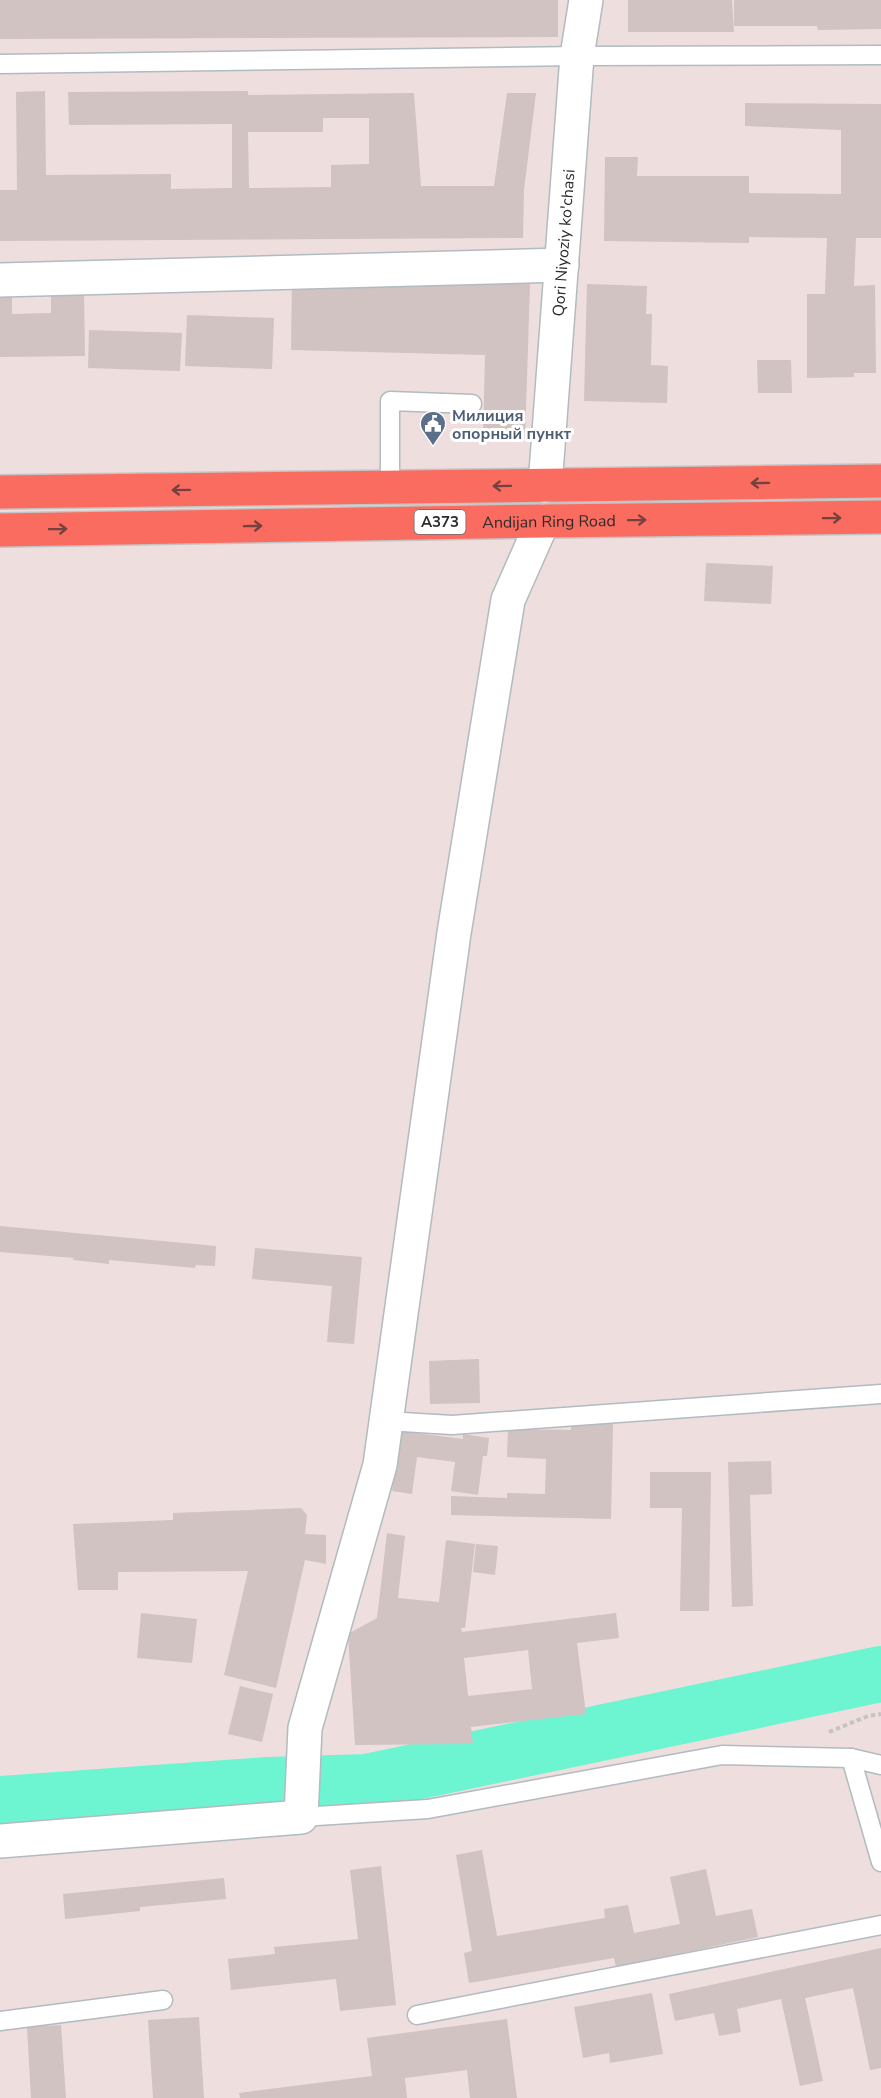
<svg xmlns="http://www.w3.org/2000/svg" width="881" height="2098" font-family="'Nunito Sans',sans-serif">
<rect width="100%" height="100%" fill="#eededd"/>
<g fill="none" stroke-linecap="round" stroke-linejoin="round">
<polyline stroke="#6df4d1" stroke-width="56" points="0,1804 268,1785 367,1782 881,1674"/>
</g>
<g fill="#d0c3c2" fill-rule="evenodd">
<polygon points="0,0 558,0 558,37 0,39"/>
<polygon points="628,0 732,0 734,32 628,32"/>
<polygon points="734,0 881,0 881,29 818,30 817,26 734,26"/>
<path d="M45,91L46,175L171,174V189L232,188V124L69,125L68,92L248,91V95L414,93L421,186H494L507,93H536L524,190L523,238L0,241V190H17L16,92ZM323,118H369V164L331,165V187L249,188L248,132H323Z"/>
<polygon points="745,103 881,104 881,238 856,238 854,286 875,285 876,373 854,373 854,377 807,378 807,294 825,294 827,238 749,237 749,243 604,241 605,157 638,157 637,176 749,176 749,193 841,194 841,130 745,126"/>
<polygon points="292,277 530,284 525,439 483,438 485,355 291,350"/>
<polygon points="587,284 647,286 646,314 652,314 651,365 668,366 667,403 584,401"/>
<polygon points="51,293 84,293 85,356 0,357 0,295 12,294 12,314 51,313"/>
<polygon points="187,315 274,318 272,369 185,366"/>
<polygon points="89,330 182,333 180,371 88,368"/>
<polygon points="757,360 791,360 792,393 758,393"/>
<polygon points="706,563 773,566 771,604 704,601"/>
<polygon points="0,1226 216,1246 215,1266 196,1265 195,1268 109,1260 109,1264 73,1260 74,1258 0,1252"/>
<polygon points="255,1248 362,1257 354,1344 327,1342 332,1286 252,1279"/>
<polygon points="479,1359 480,1403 430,1404 429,1361"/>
<polygon points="571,1423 613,1424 611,1519 451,1515 451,1496 507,1498 507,1493 545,1494 546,1459 507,1457 508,1429 571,1430"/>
<polygon points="400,1431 463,1439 463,1434 489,1438 487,1456 483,1456 478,1495 451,1491 455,1462 417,1457 412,1494 392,1491"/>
<polygon points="771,1461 772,1494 750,1495 753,1606 732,1607 728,1462"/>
<polygon points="650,1472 711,1472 709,1611 680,1611 682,1508 650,1508"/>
<polygon points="301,1508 307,1515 305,1534 326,1535 326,1564 305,1560 276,1688 224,1675 248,1571 118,1572 118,1590 78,1590 73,1524 173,1520 173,1513"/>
<path d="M387,1533L405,1536L398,1598L439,1602L446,1540L475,1544L465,1628H461L462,1632L616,1613L619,1638L577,1643L586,1714L471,1727L473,1744L355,1745L348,1634L377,1618ZM528,1650L532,1689L468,1696L464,1658Z"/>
<polygon points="476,1544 498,1546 495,1575 473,1572"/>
<polygon points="141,1613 197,1619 192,1663 137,1658"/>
<polygon points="240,1686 273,1694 262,1742 228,1734"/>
<polygon points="482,1850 497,1936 605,1918 604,1909 628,1905 634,1933 680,1924 670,1877 706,1869 716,1916 752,1909 758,1937 616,1967 614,1958 469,1983 464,1953 472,1951 456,1855"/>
<polygon points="381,1866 396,2005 340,2011 336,1979 231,1990 228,1959 275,1954 274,1947 358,1939 350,1870"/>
<polygon points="224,1878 226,1899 140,1907 140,1911 65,1919 63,1894"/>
<polygon points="881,1948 881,2068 870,2070 853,1988 805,1998 823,2081 800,2086 781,1999 737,2009 741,2032 719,2036 714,2013 675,2021 669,1994"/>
<polygon points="652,1993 663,2054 610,2063 609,2053 583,2058 574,2007"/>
<polygon points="199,2017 204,2098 153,2098 148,2020"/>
<polygon points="507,2019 517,2098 470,2098 467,2070 405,2078 407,2098 240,2098 239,2093 372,2076 367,2038"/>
<polygon points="61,2025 66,2098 31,2098 27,2027"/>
</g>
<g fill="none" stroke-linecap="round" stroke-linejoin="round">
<defs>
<g id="service">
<polyline points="0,64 577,56 881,55"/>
<polyline points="390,488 390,401 472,404"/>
<polyline points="386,1421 452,1425 881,1394"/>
<polyline points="851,1758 881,1862"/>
<polyline points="301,1817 428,1809 722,1755 851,1758 881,1765"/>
<polyline points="417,2015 881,1925"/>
<polyline points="0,2021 163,2000"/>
</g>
<g id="minor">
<polyline points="0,280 562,265"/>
<path id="s1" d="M545,486L577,56L586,0"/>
<polyline points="0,1841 301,1817 305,1728 380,1465 454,933 508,600 543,521"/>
</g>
<g id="trunk">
<polyline points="0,492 881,481"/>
<path id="s2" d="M0,530L543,521L881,517"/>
</g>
</defs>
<use href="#service" stroke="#b1bbc0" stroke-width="21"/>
<use href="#minor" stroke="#b1bbc0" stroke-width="36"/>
<use href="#trunk" stroke="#c4c4c4" stroke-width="36"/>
<polyline stroke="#c4c4c4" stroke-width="4" stroke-dasharray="4.5 3" stroke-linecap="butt" points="829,1732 868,1716 881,1714"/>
<use href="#service" stroke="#fff" stroke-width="18"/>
<use href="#minor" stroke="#fff" stroke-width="33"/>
<use href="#trunk" stroke="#fa6c60" stroke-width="33"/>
</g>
<defs><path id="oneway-shaft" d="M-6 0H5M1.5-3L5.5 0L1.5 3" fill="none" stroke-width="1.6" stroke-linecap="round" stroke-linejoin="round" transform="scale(1.5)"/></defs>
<g stroke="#74423e">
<use href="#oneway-shaft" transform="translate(760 483) rotate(179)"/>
<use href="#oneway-shaft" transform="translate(502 486) rotate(179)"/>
<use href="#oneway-shaft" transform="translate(181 490) rotate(179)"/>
<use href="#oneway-shaft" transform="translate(832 518) rotate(-1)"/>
<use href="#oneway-shaft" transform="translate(637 520) rotate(-1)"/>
<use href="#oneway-shaft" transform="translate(253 526) rotate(-1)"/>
<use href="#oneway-shaft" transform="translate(58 529) rotate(-1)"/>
</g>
<defs>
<symbol id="civic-pin" viewBox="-11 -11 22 30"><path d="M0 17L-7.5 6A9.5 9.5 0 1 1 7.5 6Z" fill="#5c6f8a" stroke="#fff"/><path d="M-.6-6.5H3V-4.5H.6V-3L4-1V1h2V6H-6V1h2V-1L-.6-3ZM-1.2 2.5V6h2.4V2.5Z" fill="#fff"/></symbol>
</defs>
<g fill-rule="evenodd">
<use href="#civic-pin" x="418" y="409" width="30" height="40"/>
</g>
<g text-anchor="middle" stroke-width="6" stroke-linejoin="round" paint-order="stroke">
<rect fill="#fff" stroke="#6b6b6b" stroke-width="1.5" x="414.5" y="510" width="51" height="24" rx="4.5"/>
<g font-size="15" font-weight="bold" fill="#2c2c2c">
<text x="440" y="527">A373</text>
</g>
<g font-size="16" fill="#2c2c2c" stroke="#fff">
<text dy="6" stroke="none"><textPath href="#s1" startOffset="244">Qori Niyoziy ko'chasi</textPath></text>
<text dy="6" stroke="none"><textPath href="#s2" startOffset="549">Andijan Ring Road</textPath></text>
</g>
<g font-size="16" font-weight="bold" fill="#4e5e75" stroke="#fff" text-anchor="start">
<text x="452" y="421">Милиция<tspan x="452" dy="18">опорный пункт</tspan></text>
</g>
</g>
</svg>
